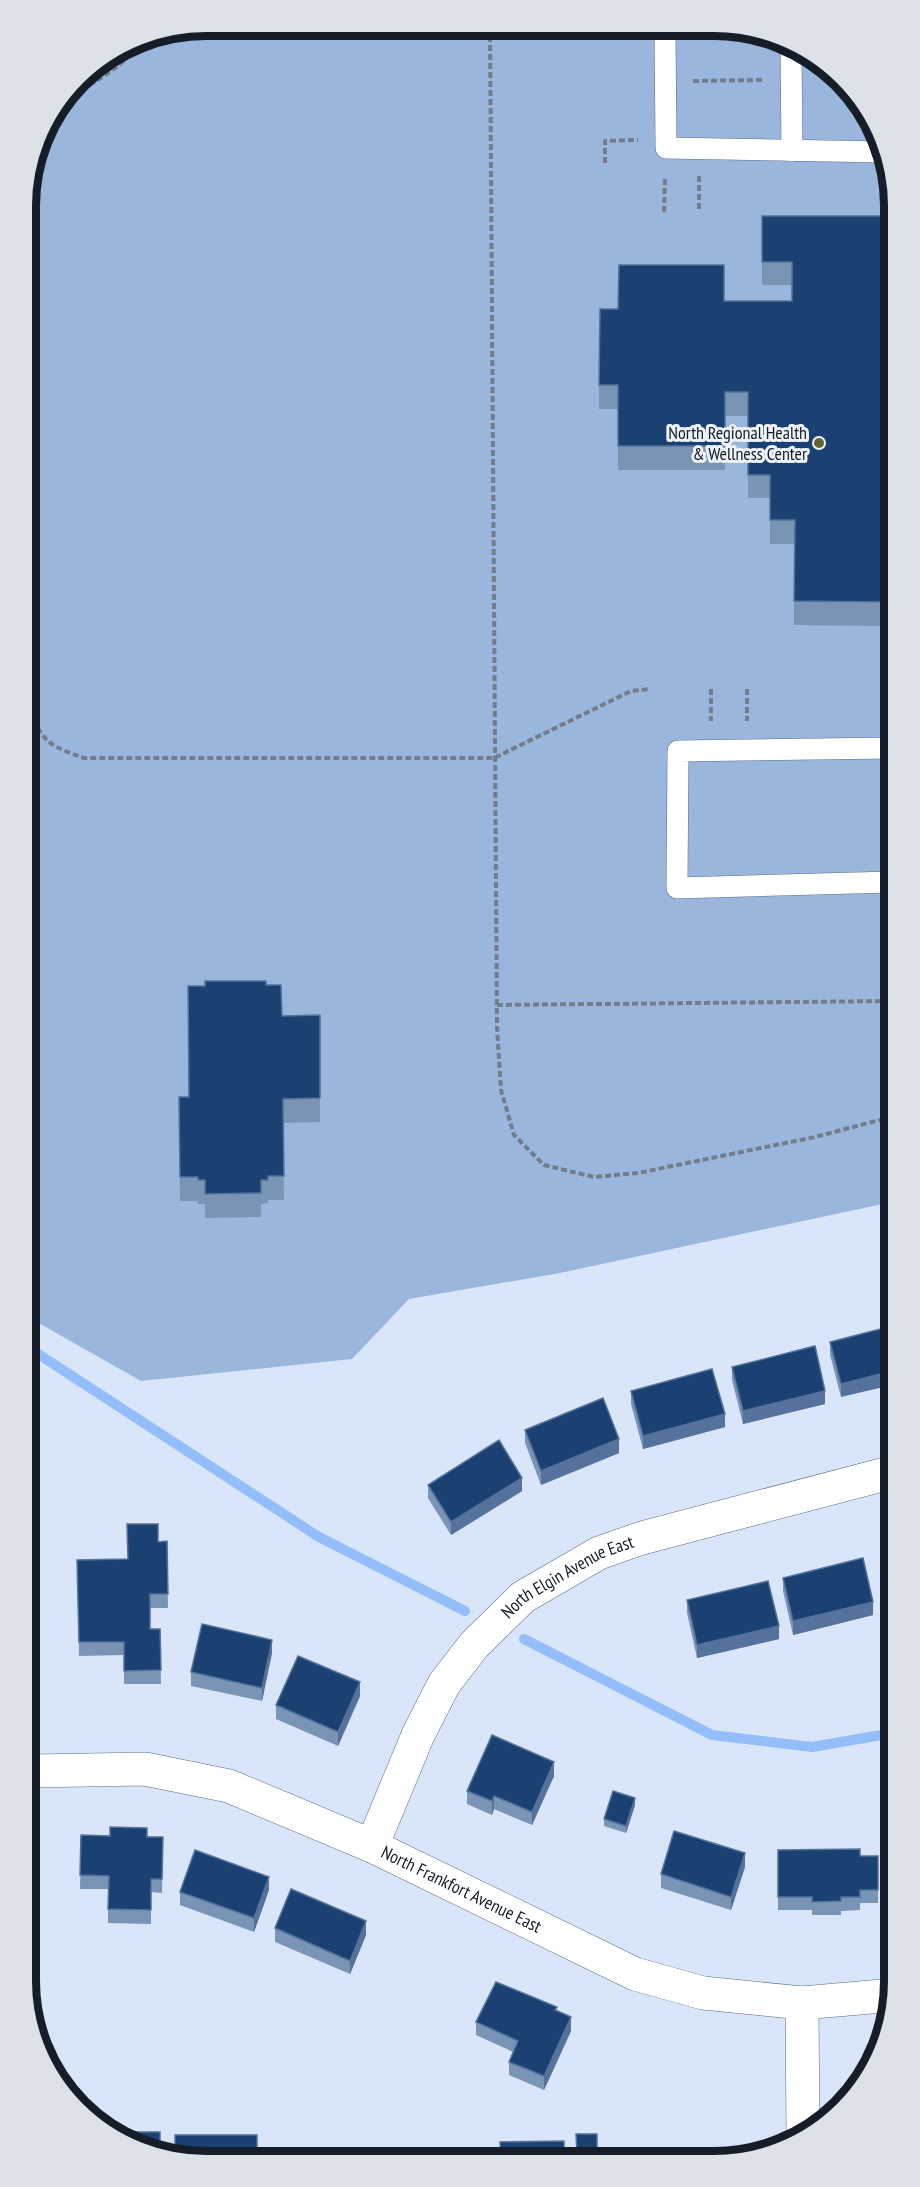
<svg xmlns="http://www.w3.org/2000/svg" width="920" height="2187" font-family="'PT Sans Narrow',sans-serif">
<rect width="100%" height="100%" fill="#d9e6f9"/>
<polygon fill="#9ab6dd" points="206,26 749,29 794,44 842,78 888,159 892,1202 560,1273 409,1299 352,1359 141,1381 35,1321 29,1320 26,193 44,126 87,70 137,39"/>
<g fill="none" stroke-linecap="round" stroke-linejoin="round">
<g stroke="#94befa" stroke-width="10">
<polyline points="29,1348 319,1537 465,1611"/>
<polyline points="524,1639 712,1735 812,1747 893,1733"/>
</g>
<defs>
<g id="lane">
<polyline points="665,28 666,148 884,152"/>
<polyline points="791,43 792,151"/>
<polyline points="890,748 678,751 677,888 891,882"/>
</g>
<g id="street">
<path id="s1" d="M31,1771L145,1769L229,1786L372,1846L635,1974L703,1993L802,2003L894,1995"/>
<path id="s2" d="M372,1846L418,1735L444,1684L474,1645L523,1597L599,1553L642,1538L893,1472"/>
<polyline points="802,2003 803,2136"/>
</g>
</defs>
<use href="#lane" stroke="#596d88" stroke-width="22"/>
<use href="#street" stroke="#596d88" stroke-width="34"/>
<g stroke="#727c8b" stroke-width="4" stroke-dasharray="6 3" stroke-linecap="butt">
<polyline points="490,27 497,1027 501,1090 514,1135 544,1165 594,1177 638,1173 815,1137 891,1117"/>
<polyline points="693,81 763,80"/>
<path d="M66,98C92,83 127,67 140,39"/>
<polyline points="605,163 605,141 638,140"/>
<polyline points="699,176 699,212"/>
<polyline points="664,212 665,176"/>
<path d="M27,433L29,711C45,744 50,746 84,758H494L631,691L650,689"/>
<polyline points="711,689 711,721"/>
<polyline points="747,689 747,721"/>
<polyline points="497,1005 891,1001"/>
</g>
<use href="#lane" stroke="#fff" stroke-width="21"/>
<use href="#street" stroke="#fff" stroke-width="33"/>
</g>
<g fill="#7a94b6">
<polygon points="762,216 881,302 889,302 890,545 883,545 883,626 794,625 794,544 770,544 770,498 748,498 748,416 725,416 725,470 618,470 618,409 599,409 599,385 618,309 724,301 792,301 792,285 762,285"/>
<polygon points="266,985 282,1016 320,1015 320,1122 283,1123 284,1200 268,1200 268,1203 261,1204 261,1217 205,1218 205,1204 198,1204 198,1201 180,1201 179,1097 188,1097"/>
<polygon points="892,1326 841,1397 830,1355 830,1342"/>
<polygon points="732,1367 825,1404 743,1424 732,1380"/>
<polygon points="631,1391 725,1427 643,1449 631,1404"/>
<polygon points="525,1430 619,1453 541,1485 525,1443"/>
<polygon points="428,1485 522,1491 451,1535 428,1498"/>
<polygon points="167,1541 168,1608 150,1608 150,1629 160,1629 161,1684 124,1684 124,1655 79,1656 77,1560 128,1559 158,1542"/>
<polygon points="783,1578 873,1615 793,1635 783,1591"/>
<polygon points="687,1600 779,1639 697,1658 687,1613"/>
<polygon points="272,1653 262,1701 191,1686 191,1672"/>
<polygon points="360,1696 338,1746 276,1719 276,1705"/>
<polygon points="554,1776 532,1825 494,1809 492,1815 467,1804 467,1791"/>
<polygon points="635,1805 626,1833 604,1826 604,1819"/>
<polygon points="81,1835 163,1837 162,1893 151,1892 151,1924 108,1923 108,1889 80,1889"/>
<polygon points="778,1850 860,1856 878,1856 878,1903 860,1903 860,1910 841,1911 841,1915 812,1915 812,1910 778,1910"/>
<polygon points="745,1867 731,1910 661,1888 661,1874"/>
<polygon points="269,1890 254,1932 180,1905 180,1892"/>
<polygon points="275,1928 366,1935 350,1974 275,1942"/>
<polygon points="557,2011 571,2031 544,2090 509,2075 509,2062 513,2052 476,2035 476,2022"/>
<polygon points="576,2134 597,2134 597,2156 577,2156"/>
</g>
<g fill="#54729b">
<polygon points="892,1371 892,1385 841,1397 841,1384"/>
<polygon points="825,1391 825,1404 743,1424 743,1411"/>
<polygon points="725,1414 725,1427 643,1449 643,1436"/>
<polygon points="619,1439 619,1453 541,1485 541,1471"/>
<polygon points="522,1478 522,1491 451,1535 451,1522"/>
<polygon points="873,1602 873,1615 793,1635 793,1621"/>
<polygon points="779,1626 779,1639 697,1658 697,1645"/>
<polygon points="272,1640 272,1653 262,1701 262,1688"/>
<polygon points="360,1682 360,1696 338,1746 338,1732"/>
<polygon points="554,1762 554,1776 532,1825 532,1812"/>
<polygon points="494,1796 494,1809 492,1815 492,1801"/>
<polygon points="635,1798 635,1805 626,1833 626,1826"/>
<polygon points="745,1853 745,1867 731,1910 731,1897"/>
<polygon points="269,1877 269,1890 254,1932 254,1918"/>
<polygon points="366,1921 366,1935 350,1974 350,1961"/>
<polygon points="571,2017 571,2031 544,2090 544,2076"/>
</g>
<g fill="#1b4173" stroke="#54729b" stroke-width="1.5">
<polygon points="762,216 882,216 881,302 889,302 890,521 883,521 883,602 794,601 795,520 770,520 770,475 748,475 748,392 725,392 725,446 618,446 618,385 599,385 600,309 618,309 619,265 724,265 724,301 792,301 792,262 762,262"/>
<polygon points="205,981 266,981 266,985 281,985 282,1016 320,1015 320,1098 283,1099 284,1176 268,1176 268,1180 261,1180 261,1193 205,1194 205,1180 198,1180 198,1177 180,1177 179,1097 189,1097 188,986 205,986"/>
<polygon points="892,1326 892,1371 841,1384 830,1342"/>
<polygon points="815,1346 825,1391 743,1411 732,1367"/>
<polygon points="712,1369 725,1414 643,1436 631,1391"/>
<polygon points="603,1398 619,1439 541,1471 525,1430"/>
<polygon points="499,1440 522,1478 451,1522 428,1485"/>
<polygon points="127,1524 158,1524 158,1542 167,1541 168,1594 150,1594 150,1629 160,1629 161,1670 124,1671 124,1642 79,1642 77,1560 128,1559"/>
<polygon points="863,1558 873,1602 793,1621 783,1578"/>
<polygon points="768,1581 779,1626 697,1645 687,1600"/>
<polygon points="202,1624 272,1640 262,1688 191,1672"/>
<polygon points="298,1656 360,1682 338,1732 276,1705"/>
<polygon points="492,1735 554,1762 532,1812 494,1796 492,1801 467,1791"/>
<polygon points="613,1791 635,1798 626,1826 604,1819"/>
<polygon points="110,1827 147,1828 147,1837 163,1837 162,1879 151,1879 151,1910 108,1909 109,1876 80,1875 81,1835 110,1836"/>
<polygon points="674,1831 745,1853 731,1897 661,1874"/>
<polygon points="860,1849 860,1856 878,1856 878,1890 860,1890 860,1897 841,1897 841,1901 812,1902 812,1897 778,1897 778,1850"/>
<polygon points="195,1850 269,1877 254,1918 180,1892"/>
<polygon points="291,1889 366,1921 350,1961 275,1928"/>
<polygon points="496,1982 557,2007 555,2010 571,2017 544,2076 509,2062 518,2041 476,2022"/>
<polygon points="118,2132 160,2132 160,2153"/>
<polygon points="576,2134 597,2134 597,2154 577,2154"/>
<rect x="175" y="2135" width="82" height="23"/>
<polygon points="564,2141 564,2156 501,2157 500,2142"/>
</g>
<circle fill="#64632f" stroke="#eef2f9" stroke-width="2" cx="819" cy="443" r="6"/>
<g text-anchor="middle" stroke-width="6" stroke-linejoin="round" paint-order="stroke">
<g font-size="18" fill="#151d28" stroke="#eef2f9" text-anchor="end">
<text x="807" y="439">North Regional Health<tspan x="807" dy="21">&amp; Wellness Center</tspan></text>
</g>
<g font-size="18" fill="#151d28" stroke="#eef2f9">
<text dy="6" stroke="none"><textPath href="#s2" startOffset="344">North Elgin Avenue East</textPath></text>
<text dy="6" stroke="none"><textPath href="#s1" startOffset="454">North Frankfort Avenue East</textPath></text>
</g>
</g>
<path d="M0 0H920V2187H0ZM206 36H714A170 170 0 0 1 884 206V1981A170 170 0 0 1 714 2151H206A170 170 0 0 1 36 1981V206A170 170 0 0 1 206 36Z" fill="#dde1e8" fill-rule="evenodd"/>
<path fill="none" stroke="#151d28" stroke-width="8" d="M206 36H714A170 170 0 0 1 884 206V1981A170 170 0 0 1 714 2151H206A170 170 0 0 1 36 1981V206A170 170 0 0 1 206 36Z"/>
</svg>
